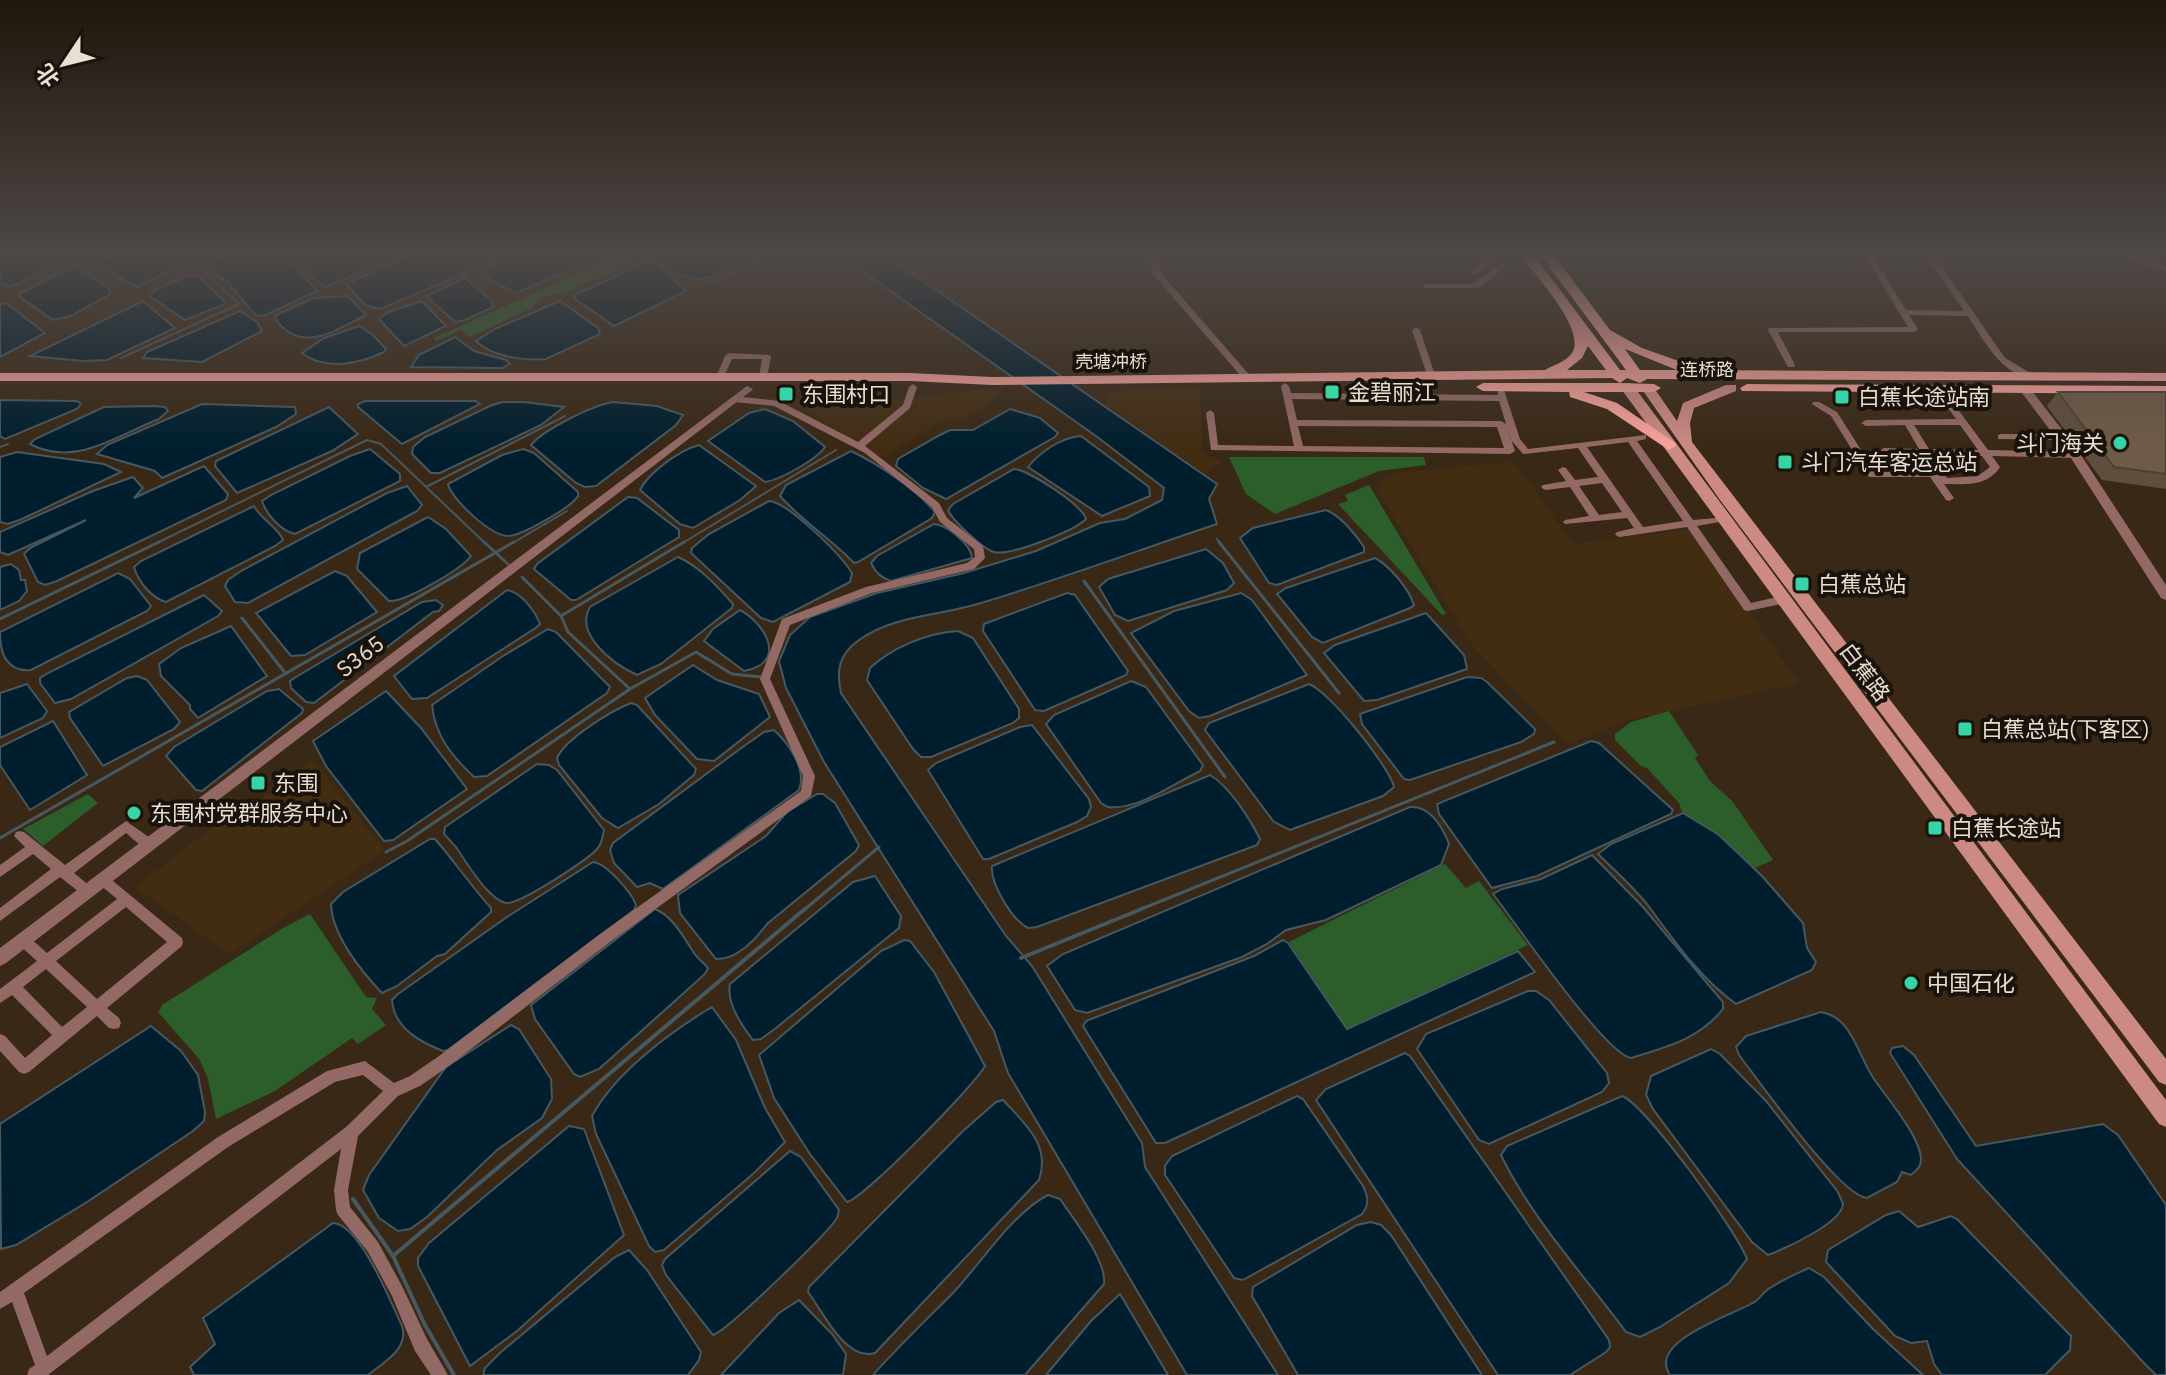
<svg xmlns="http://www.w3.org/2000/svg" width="2166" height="1375" font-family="'IBM Plex Sans','Noto Sans SC',sans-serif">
<rect width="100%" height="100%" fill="#392815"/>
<g fill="#422d13">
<polygon points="1004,387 993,402 958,423 949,417 882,458 796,405 755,397 899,399"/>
<polygon points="1200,387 1203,453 1221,462 1203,474 1106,404 1108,392 1142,388"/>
<polygon points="1509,462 1519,468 1573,544 1690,529 1799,683 1629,720 1567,744 1472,645 1377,490 1384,477 1399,473"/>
<polygon points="313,759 385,851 230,954 135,887 211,829 252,806"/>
</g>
<g fill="#2b5e2b">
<polygon points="621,254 649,254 565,293 545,297 530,309 470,337 461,330 436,341 434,338"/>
<polygon points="1229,457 1424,457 1426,465 1379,471 1275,514 1246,494"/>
<polygon points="1369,485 1446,614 1442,615 1338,504 1348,501 1345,495"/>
<polygon points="1669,711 1698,755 1695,758 1710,781 1733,802 1773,860 1755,868 1720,835 1682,812 1679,803 1647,768 1641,766 1615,740 1615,734 1631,722"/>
<polygon points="88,794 98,803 43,846 23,829"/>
<polygon points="1445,864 1466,888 1479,881 1528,945 1347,1028 1289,942"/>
<polygon points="310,914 366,997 377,998 372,1009 386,1025 358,1044 352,1038 275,1091 216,1119 208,1079 200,1060 158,1012 162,1005 283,928"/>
</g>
<g fill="#001e2e" stroke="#465860" stroke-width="2">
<polygon points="0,254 69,254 73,257 11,287 0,283"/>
<polygon points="114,254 181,254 185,262 137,287 98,265 97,263"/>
<polygon points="228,254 284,254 317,291 266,315 256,316 227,281 217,276 213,262"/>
<polygon points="298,254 405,254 325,287 309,275 296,258"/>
<polygon points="412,254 493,254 493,258 468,272 380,309 365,305 346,284"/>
<polygon points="511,254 606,254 516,293 490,280 484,270"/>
<path d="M658,254H736L740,260C706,286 690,284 657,261Z"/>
<path d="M838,254H884L1217,484L1209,499L1217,524C1136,551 1056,581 974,605C936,616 892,616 859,640C839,654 836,670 841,693L1006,936L1032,966L1142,1143L1145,1167L1278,1375H1187L1008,1073L994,1031L824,762L786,688L779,661L790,635L810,617L877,593L964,573L1036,551L1100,523L1125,519L1162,500L1164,488L1096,436Z"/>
<polygon points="646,262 656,264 686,291 614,326 575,299 575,295"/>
<polygon points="75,265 109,289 110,294 71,316 53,320 20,297 19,294"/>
<polygon points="197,275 225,302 223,305 185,320 151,297 153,291 187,276"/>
<polygon points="465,278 492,301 493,307 465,320 455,322 426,296"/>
<path d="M348,296L366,315C334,331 300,355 275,318L276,315L314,298Z"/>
<polygon points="143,301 175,328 107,360 83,361 30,356"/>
<polygon points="422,301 446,326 404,346 379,319 386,313"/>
<path d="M560,301L598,328L600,334L546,359C525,361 492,357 476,341L495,329Z"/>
<polygon points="6,303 45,333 0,357 0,304"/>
<polygon points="240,311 257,322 262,331 202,362 143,358 147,352"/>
<path d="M359,326L373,335L386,349L384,352C359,364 325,371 302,353L324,338Z"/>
<polygon points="455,337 474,351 506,360 510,364 502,368 411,367 419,355"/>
<polygon points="0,400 77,401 81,404 77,409 5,439 0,436"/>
<polygon points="365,401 475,401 480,404 402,444 358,407 358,404"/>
<polygon points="524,402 564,407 541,425 440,473 431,473 412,454 413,447 425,437 492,405 503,402"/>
<path d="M613,402L657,406L683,415L676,425L596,486L585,487L576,483L531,445C543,430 593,405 613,402Z"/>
<polygon points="202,404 295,407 296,414 276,427 162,478 155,471 97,454 107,445"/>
<path d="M153,406L165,407L168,411L159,419C117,435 76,468 30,444L35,439L104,407Z"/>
<polygon points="329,407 358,434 332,451 237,493 215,466 216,461"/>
<path d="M765,409L793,421L825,447C817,459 780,480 765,482L708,441L749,413Z"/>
<polygon points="1010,409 1040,418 1058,433 1055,437 946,499 923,488 896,466 898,459 940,435 950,430 973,430"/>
<path d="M1081,436L1149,487L1150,496L1102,516L1028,467C1040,452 1062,437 1081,436Z"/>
<path d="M699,445L756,486L740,500L693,528L680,524L640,490C649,472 680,450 699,445Z"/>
<path d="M370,449L400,474V481L295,534C281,531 266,514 262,501L273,494L350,456Z"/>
<path d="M523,449L534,453L578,492V496C572,507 521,536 508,536C491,536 451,499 448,484L502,455Z"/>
<path d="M851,451C878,464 916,489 935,512L932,518L858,562L854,563C831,539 802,521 780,496L786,485Z"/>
<polygon points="17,452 104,464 121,472 22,519 8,524 0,522 0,457"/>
<polygon points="204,466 228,494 226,500 57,581 45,585 38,582 24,554 30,548 86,520 8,555 0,552 0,532 93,491 133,477 143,488 134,498"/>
<path d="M1014,469C1029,470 1082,505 1086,519C1074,531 1011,556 994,552C983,549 953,521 948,510L953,504Z"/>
<polygon points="407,486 422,505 417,511 248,603 235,602 225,586 228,580 241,571 387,493"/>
<polygon points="628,497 637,498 679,530 679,537 576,600 571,600 534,569 537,564"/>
<path d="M769,501C788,502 841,555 852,573L850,582L773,622L761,618L691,553L692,548L709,534Z"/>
<path d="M254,506C261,520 277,526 283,540L275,546L166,602C151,598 138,581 134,567L141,561Z"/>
<path d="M1326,510C1341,516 1355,534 1364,547V552L1277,585L1269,583L1240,538L1253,528Z"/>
<path d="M428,517L446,529L471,556C462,569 403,603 389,601L357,569L360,553Z"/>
<path d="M934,524C947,525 971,544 972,558L891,581C881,578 875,572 871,563L877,556Z"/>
<polygon points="1206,549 1223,563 1234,583 1227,590 1128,621 1115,615 1099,587 1108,579"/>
<path d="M678,557C699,566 718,587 733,604L732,608L661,664L637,675C613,664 574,634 590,607Z"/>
<path d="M1375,558C1390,566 1409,589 1414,605L1410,608L1323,643L1312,637L1277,594L1286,588Z"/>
<polygon points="11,564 19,570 21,580 25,580 27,591 19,601 0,610 0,567"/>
<polygon points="335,571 347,576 377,612 305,655 291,656 256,613"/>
<path d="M118,573L130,579L151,606L147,611L31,670C6,672 0,653 0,632Z"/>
<path d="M507,590C521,592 535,611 540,624L537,627L427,698L412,699L394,676Z"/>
<polygon points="1067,593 1075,595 1128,671 1126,675 1044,711 1035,710 983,631 984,624"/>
<polygon points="1241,593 1252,600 1307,675 1210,716 1199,718 1189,711 1131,633 1174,611"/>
<polygon points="204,595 222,611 218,616 71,699 55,703 40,683 40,678 48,673"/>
<polygon points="436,600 443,605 439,611 433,612 314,703 306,702 291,688 290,681 296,677 422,602"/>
<path d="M740,610C766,624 788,663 744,671L704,641L713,629Z"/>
<polygon points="1426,613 1464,655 1467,669 1377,700 1364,701 1324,653 1335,645"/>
<polygon points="231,626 267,676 198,718 190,709 190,705 161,676 159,664 181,648"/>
<path d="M548,629L556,632L610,687L607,693L487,776L474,777C452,756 435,736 432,705L503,656Z"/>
<path d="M958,631L973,638L1019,709V718L1013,723L931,757H921L913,749L867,680L870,668C893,647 927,633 958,631Z"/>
<polygon points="693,665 717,680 759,694 770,717 714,761 697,759 655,715 645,698"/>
<polygon points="137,676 147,680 180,722 174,729 103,766 70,718 69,712 127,678"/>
<polygon points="1467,677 1481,678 1487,682 1535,729 1534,734 1521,742 1410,780 1404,779 1362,724 1360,714"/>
<path d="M1131,681L1146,687L1203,765L1200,771C1173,784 1139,810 1108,807L1101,803L1046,724L1054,715Z"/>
<polygon points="27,684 47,711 43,718 0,738 0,693"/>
<path d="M1309,684C1329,691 1389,766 1394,787L1383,796L1290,830L1274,822L1205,730L1209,723Z"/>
<polygon points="279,689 303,709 302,713 202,791 196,790 166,756 174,747 267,691"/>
<polygon points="386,691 421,728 467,789 393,840 384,841 326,766 313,741"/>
<path d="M631,703L637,705L696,769L694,775L659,804L618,828L602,818L559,765L557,758C565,739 611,711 631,703Z"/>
<polygon points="53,721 87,775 30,810 0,765 0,747"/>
<polygon points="1032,725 1089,799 1091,807 1087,816 1077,822 989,859 983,859 928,770 936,763 1020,727"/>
<path d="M774,730C789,744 807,769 799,790L663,889L650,883L637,887L614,863L610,850L613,843L744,746L764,732Z"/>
<polygon points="1591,741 1599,743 1673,810 1671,814 1537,876 1492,888 1439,814 1437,804"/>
<path d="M537,764L549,765L557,770L604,830C603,836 601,844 598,848C589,859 519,905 506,903C488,899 466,862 456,847L444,834L445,827Z"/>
<path d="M1210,775C1230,787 1250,819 1260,839L1257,845L1037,927L1028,928C1012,920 990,883 992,866Z"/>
<path d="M817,794H823L835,803L859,845L856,851L767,924C755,940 737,960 716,959L680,913L678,895L766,836L787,812Z"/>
<path d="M1410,807C1430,806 1442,826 1449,844L1441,865L1326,920L1286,930L1267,944L1242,957L1087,1013L1075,1010L1047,966L1063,954Z"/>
<path d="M1683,813L1719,835L1762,876L1803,923L1807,948L1816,962L1812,970L1736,1004C1701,979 1675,942 1650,908C1635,888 1615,871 1598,854L1611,844Z"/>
<path d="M430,839H435C455,862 471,886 491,908V912L445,954L437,956L397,986L382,993C361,971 332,935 331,904L343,892Z"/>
<path d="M1592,855L1642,906L1723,1002V1009C1699,1039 1667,1047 1631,1058C1605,1054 1515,922 1493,894L1502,889L1541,879Z"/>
<path d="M593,862C606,863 632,893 636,905L634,910L448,1050L443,1051C420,1042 394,1028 392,1000L398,994L507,917Z"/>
<path d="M875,876L901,916L899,928L776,1028L761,1039L753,1040C742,1026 726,1003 730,984L853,882Z"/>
<path d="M655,909C674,917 683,937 694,953C697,958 703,962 708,968L705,974L599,1069L580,1077L574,1074L535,1019L531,1005Z"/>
<path d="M904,940L910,941L934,972L985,1066C975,1085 862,1200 847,1202L810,1154L774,1098L759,1055L881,951Z"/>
<polygon points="1283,940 1288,943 1347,1029 1518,951 1535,972 1165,1143 1156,1143 1083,1026 1086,1021 1254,956"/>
<polygon points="1528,991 1536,991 1549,1000 1607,1073 1609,1083 1602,1092 1489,1144 1479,1140 1417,1049 1426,1034"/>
<path d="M712,1007L736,1040L765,1108L785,1142L754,1173L664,1250L655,1252L649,1246L596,1134L592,1116C615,1073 670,1032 712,1007Z"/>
<path d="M1821,1012C1832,1014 1840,1019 1847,1029C1858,1044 1863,1063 1874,1079C1887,1098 1921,1137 1921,1160C1921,1167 1916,1171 1911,1175L1902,1172L1897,1182L1867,1198C1840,1196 1759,1081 1739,1055L1736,1047L1746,1036Z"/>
<polygon points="511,1025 519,1029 551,1079 552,1099 542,1118 497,1150 427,1217 410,1229 398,1231 379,1218 363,1190 369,1175 446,1067"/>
<polygon points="151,1026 181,1051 198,1075 205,1112 204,1121 193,1131 87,1202 16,1245 1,1249 0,1124"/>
<polygon points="1903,1046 1914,1055 1976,1146 2103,1124 2118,1135 2166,1205 2166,1375 2156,1375 2144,1363 1957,1159 1890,1053 1892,1048"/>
<path d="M1711,1049L1720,1054L1766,1101L1838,1192L1843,1204C1842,1223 1786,1248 1768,1255L1752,1242L1653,1109L1646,1095L1651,1076Z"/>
<polygon points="1405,1053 1410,1056 1609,1340 1610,1347 1606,1352 1570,1375 1498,1375 1316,1100 1326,1089"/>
<path d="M1297,1096L1303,1099L1363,1186C1368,1197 1370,1203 1362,1214L1243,1280L1234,1278L1165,1175V1166L1172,1156Z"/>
<path d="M1622,1096C1646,1105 1737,1232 1747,1259L1729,1283L1660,1327L1640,1337L1626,1332C1584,1275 1532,1219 1501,1155L1507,1146Z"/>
<path d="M1003,1100C1025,1124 1051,1145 1039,1180L875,1353C846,1362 823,1312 808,1292L809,1287L963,1131L996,1102Z"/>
<polygon points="569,1126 584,1129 624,1235 517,1331 470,1366 418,1266 418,1258 429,1243"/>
<path d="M790,1151L801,1157L839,1210L837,1218C827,1234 728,1330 713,1335L666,1275L662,1265L665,1259Z"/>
<path d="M1048,1195L1060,1199C1073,1219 1107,1260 1104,1284L1025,1375H873C898,1347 925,1321 952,1294C981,1264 1011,1214 1048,1195Z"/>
<polygon points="1899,1211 1918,1227 1951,1216 1957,1219 2071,1336 2070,1350 2045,1375 1942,1375 1934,1364 1927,1341 1911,1343 1895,1336 1826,1262 1828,1250 1886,1215"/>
<polygon points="1371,1222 1381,1225 1391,1235 1482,1375 1298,1375 1252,1296 1253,1287 1357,1225"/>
<path d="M333,1223C360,1224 391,1303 402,1326C409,1349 384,1362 368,1375H194L190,1367L215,1344L203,1318Z"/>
<polygon points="629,1250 647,1270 701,1352 699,1360 688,1375 483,1375 485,1368 501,1352 615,1257"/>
<path d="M1809,1268L1824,1277L1873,1329L1923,1375H1670C1646,1340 1737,1314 1756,1301C1761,1297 1764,1291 1770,1288C1782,1280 1796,1274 1809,1268Z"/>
<polygon points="1120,1294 1168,1375 1046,1375 1091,1321"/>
<polygon points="799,1300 832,1334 846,1354 843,1375 721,1375 779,1313"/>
</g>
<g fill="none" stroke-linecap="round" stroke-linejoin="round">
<g stroke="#465860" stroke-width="2">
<polyline points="198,254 199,261"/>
<polyline points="706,284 770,254"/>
<polyline points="121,358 239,304 202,270 200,264"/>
<polyline points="0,447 8,444"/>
<polyline points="428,486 565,416"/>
<polyline points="1217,539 1221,544"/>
<polyline points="155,544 367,440 381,444 486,544"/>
<polyline points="511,544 567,511"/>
<polyline points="681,544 836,450"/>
</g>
<g stroke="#465860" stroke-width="3">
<polyline points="484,542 508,564"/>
<polyline points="1219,542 1339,693"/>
<polyline points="522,577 561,616 568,632 630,689 696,652 732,674 761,677"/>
<polyline points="1084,581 1225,777"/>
<polyline points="561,616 684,542"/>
<polyline points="242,618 286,674"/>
<polyline points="0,619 159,542"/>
<polyline points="0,838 514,542"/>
<polyline points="386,852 407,841 630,689"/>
<polyline points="804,910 879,847"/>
<polyline points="1139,910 1554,742"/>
</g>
<g stroke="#465860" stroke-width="4">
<polyline points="1021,958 1144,908"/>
<polyline points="353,1199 393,1256 425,1325 454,1375"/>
<polyline points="393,1256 806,908"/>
</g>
<g fill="#926964" fill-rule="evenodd">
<polygon points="1149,254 1157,254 1160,272 1252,378 1252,382 1246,382 1153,274"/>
<polygon points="1479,254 1487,254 1490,263 1477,274 1471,274 1471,270 1482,262"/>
<path d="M1864,254H1872L1906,310L1964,311L1925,254H1933L2005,358L2032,374V378C2003,377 1982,338 1968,316L1909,315L1918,329L1914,332H1778L1795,365L1794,367H1788L1768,330L1769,328L1908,327Z"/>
<polygon points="2120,254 2132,254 2166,267 2166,272"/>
<polygon points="1501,263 1508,265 1478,288 1426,288 1422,286 1426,284 1473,284"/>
<polygon points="1416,327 1420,330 1435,375 1434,377 1431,378 1427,375 1412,330"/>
<polygon points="729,353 770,355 771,357 767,377 763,380 759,377 762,359 732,359 723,379 717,379 716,377 725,356"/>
<path d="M1285,383L1289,386L1291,393L1498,395V390H1504L1520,439L1528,449L1646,435V439L1637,441L1693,520L1725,517L1727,519L1725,521L1697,526L1751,603L1781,596L1786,600L1781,604L1748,611L1744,610L1687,527L1620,537L1617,536L1615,534L1617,532L1634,528L1627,518L1565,524L1563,522L1565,520L1589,516L1570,487L1546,490L1543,489L1541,487L1543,485L1566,481L1558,470L1563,467L1566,468L1575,480L1598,477L1578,448L1523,454L1511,440L1499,401L1292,399L1297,420L1501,421L1506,424L1515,451L1510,454L1211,450L1206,413L1210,410L1214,413L1218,445L1294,446L1281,386ZM1298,426L1497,427L1504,448L1303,446ZM1628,442L1683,521L1643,527L1587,447ZM1602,483L1622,512L1599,515L1579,486Z"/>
<path d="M913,384L917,387L910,408L865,446L939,503L947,518L983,546L985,558L974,569L872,593L790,625L770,679L815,776L811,796L610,942L449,1066L420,1086L398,1096L358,1136L348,1190L350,1207L378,1242L402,1286L427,1339L448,1375H431L415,1351L392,1296L368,1252L338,1215L336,1210L334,1190L341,1149L48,1375H27L29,1369L35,1365L12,1302L0,1309V1292L218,1137L327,1071L365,1061L394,1083L410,1076L439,1056L600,934L801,791L803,776L760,679L782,619L866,587L967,563L975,557L974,549L940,522L932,507L865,453L774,406L734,402L730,399L734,396L779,401L858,442L903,405L909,387ZM363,1075L383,1091L346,1127L47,1356L24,1293L228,1147L335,1082Z"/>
<path d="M1945,395L1948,396L1988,450L2074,452L2079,455L2074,458L1992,456L2000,467C1987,487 1966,484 1944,484L1954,498L1949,501L1946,500L1930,477H1869L1831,416L1812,404L1813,402H1819L1837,412L1875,472L1933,471L1923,455L1884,454L1879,451L1884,448L1919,449L1905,425L1866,426L1861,423L1866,420L1956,419L1941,398ZM1914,425H1960L1978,450L1929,449ZM1932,455L1982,456L1990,467L1978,476L1947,478Z"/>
<polygon points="2001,434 2061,434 2066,437 2061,440 1998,439 1998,435"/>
<path d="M126,821L153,840L155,844L153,848C143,851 134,839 126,833L74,873L91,887L93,891L91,895L87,897L83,895L60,877L0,921V908L51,869L33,854L0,877V865L25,847L14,836L16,832L20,831L24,832L65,865Z"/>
<path d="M103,875L107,876L182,938L183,942L182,946L107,1008L119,1018L121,1023L119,1028L114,1029L109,1028L97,1016L29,1072L24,1074L19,1072L0,1051V1034L5,1036L25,1058L52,1035L12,995L0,1003V989L37,961L18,944L17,940L18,936L23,934L28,936L47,953L117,899L99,884L97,880L99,876ZM126,907L167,942L97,999L56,961ZM46,969L87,1007L62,1027L23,987Z"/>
</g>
<g fill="#926964" fill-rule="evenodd">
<polygon points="747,386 753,389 751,391 6,963 0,966 0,948"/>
<polygon points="2025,386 2029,387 2077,449 2166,585 2166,600 2161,598 2069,455 2019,389"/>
</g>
<g fill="#cc8a83" fill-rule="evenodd">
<polygon points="1627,383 1632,384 2166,1100 2166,1127 2159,1124 1622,390 1622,384"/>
<polygon points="1647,384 1652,385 1677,421 1683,403 1726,385 1736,385 1736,391 1694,408 1690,423 1692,442 2166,1059 2166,1085 2159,1082 1720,500 1641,388"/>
</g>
<g fill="#f9a39b" fill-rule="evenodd">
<path d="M1520,254H1533L1620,370H1626L1540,254H1553L1610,330L1642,348L1690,365L1691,370L2166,373V381L1647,379L1640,383L1627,378L1620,383L1654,384L1661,388L1654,392H1584L1617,403L1674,442L1677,445L1669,450L1607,409L1570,397L1569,392L1483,391L1476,387L1483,383H1620L1612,378L992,385L910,381H0V373H910L992,377L1545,370C1553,365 1566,362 1572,353C1587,329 1534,275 1520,254ZM1588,346L1606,370H1567L1582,358ZM1625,349L1677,370H1640Z"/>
<polygon points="1747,384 2166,386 2166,394 1742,391 1740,388"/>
</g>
</g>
<polygon fill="#5f4e3d" points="2058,392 2166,392 2166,489 2102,480 2047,406"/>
<polygon fill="#6e5b47" stroke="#4d4032" stroke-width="2" points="2058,392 2166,392 2166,474 2114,467"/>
<linearGradient id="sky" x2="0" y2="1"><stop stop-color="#1f160c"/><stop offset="0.57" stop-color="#4e4846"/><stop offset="1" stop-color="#4e4846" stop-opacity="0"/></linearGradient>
<rect width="2166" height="447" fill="url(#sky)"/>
<g fill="#37d4a6" stroke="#1a130a" stroke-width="3">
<rect x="1324" y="384" width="16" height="16" rx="4"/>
<rect x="778" y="386" width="16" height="16" rx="4"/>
<rect x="1834" y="389" width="16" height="16" rx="4"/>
<circle cx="2120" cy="443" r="8"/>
<rect x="1777" y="454" width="16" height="16" rx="4"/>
<rect x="1794" y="576" width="16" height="16" rx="4"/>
<rect x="1957" y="721" width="16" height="16" rx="4"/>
<rect x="250" y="775" width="16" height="16" rx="4"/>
<circle cx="134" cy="813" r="8"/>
<rect x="1927" y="820" width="16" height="16" rx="4"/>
<circle cx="1911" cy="983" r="8"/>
</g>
<g text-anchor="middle" stroke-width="8" stroke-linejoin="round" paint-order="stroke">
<g font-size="18" fill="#e9ded3" stroke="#1a130a">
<text x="1111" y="368">壳塘冲桥</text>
<text x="1707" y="376">连桥路</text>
</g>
<g font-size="22" fill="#e9ded3" stroke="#1a130a" text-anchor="start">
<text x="1348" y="400">金碧丽江</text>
<text x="802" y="402">东围村口</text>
<text x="1858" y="405">白蕉长途站南</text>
<text x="2104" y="451" text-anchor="end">斗门海关</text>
<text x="1801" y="470">斗门汽车客运总站</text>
<text x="1818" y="592">白蕉总站</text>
<text x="1981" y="737">白蕉总站(下客区)</text>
<text x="274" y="791">东围</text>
<text x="150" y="821">东围村党群服务中心</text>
<text x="1951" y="836">白蕉长途站</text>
<text x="1927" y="991">中国石化</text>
</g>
<g font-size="22" fill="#e9ded3" stroke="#1a130a">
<text transform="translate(360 656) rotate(-37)" y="8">S365</text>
<text transform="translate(1865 672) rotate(53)" y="8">白蕉路</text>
</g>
</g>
<g transform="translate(64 64) rotate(235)" stroke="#1a130a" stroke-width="6" paint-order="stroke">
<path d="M0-6L14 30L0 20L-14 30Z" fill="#e9ded3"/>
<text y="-12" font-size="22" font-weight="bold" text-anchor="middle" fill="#e9ded3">北</text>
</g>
</svg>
